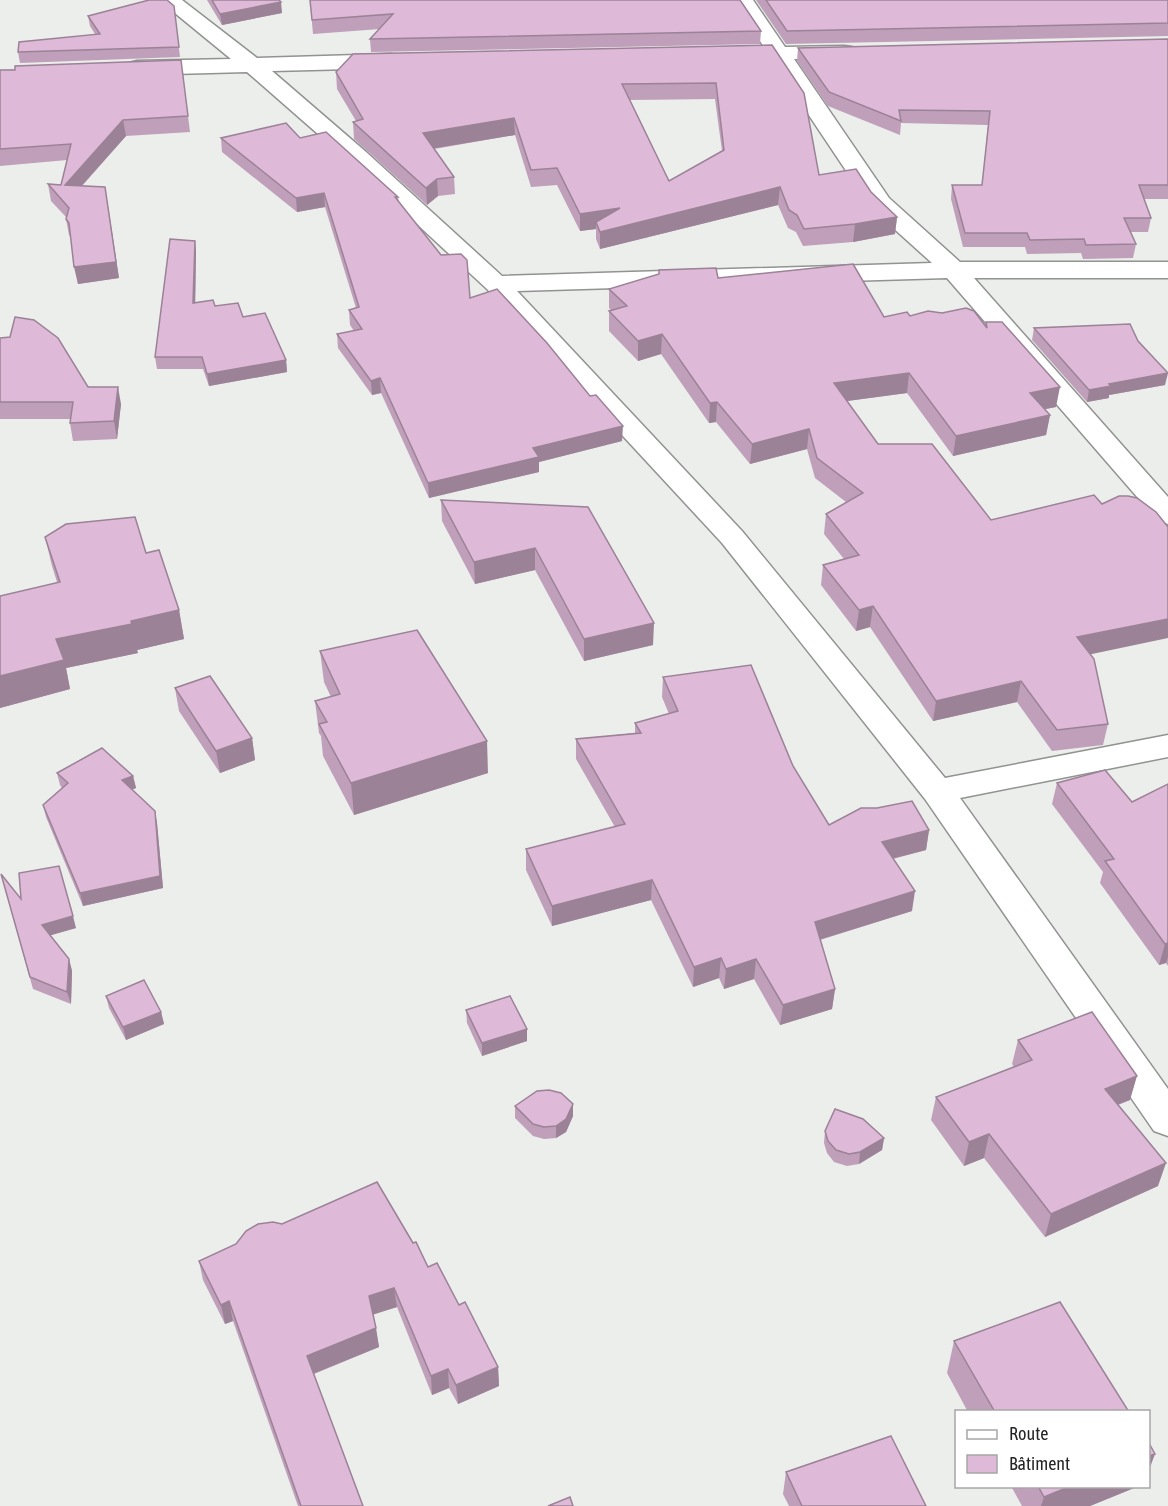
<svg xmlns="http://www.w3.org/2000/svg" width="1168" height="1506" font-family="'Asap Condensed',sans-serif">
<rect width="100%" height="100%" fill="#ebeeea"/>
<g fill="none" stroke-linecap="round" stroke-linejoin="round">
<defs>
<polygon id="minor" points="159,0 182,0 257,58 391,54 399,56 402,61 399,66 391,68 272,71 366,152 502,276 932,263 871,208 772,60 726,59 723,54 726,49 764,47 733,0 753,0 785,47 844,46 852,47 855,52 852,57 844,58 794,59 889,198 960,262 1168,262 1168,278 974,278 1168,497 1168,524 1158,521 947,278 517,291 742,531 945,778 1168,735 1168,757 960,798 1168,1089 1168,1136 1154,1131 925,799 722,543 487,289 350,162 247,72 137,75 129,73 126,68 129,63 137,61 231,59"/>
</defs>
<use href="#minor" stroke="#909390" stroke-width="3"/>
<use href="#minor" fill="#fff" fill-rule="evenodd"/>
</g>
<g fill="#bf9fba" fill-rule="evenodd">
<polygon points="207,0 279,0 282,13 222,25"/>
<polygon points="310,0 761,31 760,44 371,52 370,39 380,29 313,34"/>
<polygon points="756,0 1168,0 1168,36 786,44"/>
<polygon points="174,6 180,57 20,63 18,52 95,34 90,26 88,16"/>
<polygon points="1168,39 1168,199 1144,199 1151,218 1148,232 1131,232 1136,244 1133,258 1083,259 1081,253 1027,254 1025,247 963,247 951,199 952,185 982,185 988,125 901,123 900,135 828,106 797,61 798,48"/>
<path d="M772,45L819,175L871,192L897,217L895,234L853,242L803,246L796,232L788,228L778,205L600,249L596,239V229L580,231L557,185L531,187L515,135L434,149L454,177L455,194L438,196L427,205L354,139L353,122L356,121L337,89L336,72ZM715,99L722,151L669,181L630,100Z"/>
<polygon points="181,60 190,132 126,136 82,186 105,187 119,278 78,284 71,238 69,235 66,219 66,217 51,201 48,184 61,185 67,160 0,166 0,70"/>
<polygon points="221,138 300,138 398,197 399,202 470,298 622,441 539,462 539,472 429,498 381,393 372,395 338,348 337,334 354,331 350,325 349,310 356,308 325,207 297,212 222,152"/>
<polygon points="195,241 196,252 195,303 215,306 243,317 286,360 287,372 209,386 203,369 157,369 155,357"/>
<polygon points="718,278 884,317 910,316 985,325 986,322 1056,407 1045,409 1050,415 1046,435 953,456 907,393 847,401 878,444 1090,654 1108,724 1103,745 1052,751 1017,702 933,721 870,627 856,631 821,585 823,565 844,559 824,534 826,514 846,502 815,478 807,449 750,464 716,422 709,423 661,354 638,361 609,331 609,311 611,310 609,308 609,289"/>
<polygon points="1034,328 1138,341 1165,385 1109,395 1109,398 1087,402 1032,340"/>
<polygon points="0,338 121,404 117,439 73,441 70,423 70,419 0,419"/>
<polygon points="441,500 588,507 653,645 584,661 535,570 475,584 442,521"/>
<polygon points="45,537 146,553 179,610 184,639 137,650 138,653 66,668 70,689 0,708 57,582 52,566"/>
<polygon points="320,651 488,773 354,815 323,756 321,736 319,733 315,701 331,697 324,682"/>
<polygon points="663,677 793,766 829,825 929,830 926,850 893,859 912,911 820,940 835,989 832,1009 780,1025 754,979 724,989 719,978 693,987 651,900 552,926 526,870 526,849 615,827 576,759 576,739 635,733 635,723 669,714 662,697"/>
<polygon points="175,688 252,738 255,760 220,773 179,711"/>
<polygon points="57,773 133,776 136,788 132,790 157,823 163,888 83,906 46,817 43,805 62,788 60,785"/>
<polygon points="1057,783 1132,802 1168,784 1168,966 1166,963 1159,965 1100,883 1103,872 1052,804"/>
<polygon points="1,874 21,899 76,928 50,935 69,959 72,971 71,1004 33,989"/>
<polygon points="106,996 161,1012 164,1024 126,1040 109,1008"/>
<polygon points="466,1010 527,1029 527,1041 482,1056 467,1023"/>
<polygon points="1018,1040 1130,1100 1118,1105 1158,1186 1045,1237 984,1158 964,1166 931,1120 936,1097 1014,1067 1012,1064"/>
<polygon points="573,1104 573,1116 566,1132 556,1138 544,1139 533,1136 515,1118 515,1106"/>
<polygon points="825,1131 884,1138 882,1150 859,1164 847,1166 834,1162 827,1153 824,1143"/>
<polygon points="282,1224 413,1243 428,1267 459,1305 498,1367 499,1386 458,1404 449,1388 432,1395 397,1307 373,1314 379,1347 314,1374 363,1506 298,1506 233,1321 225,1324 203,1280 199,1261"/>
<polygon points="954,1341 1129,1412 968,1412 947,1373"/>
<polygon points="786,1472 926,1506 789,1506 783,1494"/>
<polygon points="1011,1486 1139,1486 1090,1506 1022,1506"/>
</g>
<g fill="#9b8297">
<polygon points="281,2 282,13 222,25 220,14"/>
<polygon points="514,118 515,135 424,150 423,133"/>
<polygon points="123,120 126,136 68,201 65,185"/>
<polygon points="437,179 438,196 427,205 426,188"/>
<polygon points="105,187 119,278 78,284 74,267"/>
<polygon points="780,187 778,205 600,249 600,232"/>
<polygon points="324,193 325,207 297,212 296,198"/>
<polygon points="620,208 596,222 596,229 580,231 580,214"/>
<polygon points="897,217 895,234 853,242 855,224"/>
<polygon points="195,241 196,252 195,315 193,303"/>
<polygon points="662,334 661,354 638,361 638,341"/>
<polygon points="286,360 287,372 209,386 207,374"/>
<polygon points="909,373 907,393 832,403 834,383"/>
<polygon points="1168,373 1165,385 1109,395 1109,398 1087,402 1089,390 1109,384"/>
<polygon points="380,378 381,393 372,395 371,381"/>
<polygon points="118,387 121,404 117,439 114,421"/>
<polygon points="1060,387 1056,407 1026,413 1030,393"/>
<polygon points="717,402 716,422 709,423 710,403"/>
<polygon points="1050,415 1046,435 953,456 956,436"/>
<polygon points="623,426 622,441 539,462 539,472 429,498 428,483 533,448"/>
<polygon points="809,429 807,449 750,464 752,444"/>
<polygon points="535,548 535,570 475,584 474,562"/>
<polygon points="873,606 870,627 856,631 859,610"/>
<polygon points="179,610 184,639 137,650 138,653 66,668 70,689 0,708 0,676 56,639 131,621"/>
<polygon points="1168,619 1168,638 1073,658 1077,637"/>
<polygon points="654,623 653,645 584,661 584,639"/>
<polygon points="1021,681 1017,702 933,721 936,701"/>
<polygon points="252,738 255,760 220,773 216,751"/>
<polygon points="487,741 488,773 354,815 351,783"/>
<polygon points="133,776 136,788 125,792 122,780"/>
<polygon points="155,811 157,823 163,888 83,906 80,893"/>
<polygon points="929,830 926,850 879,862 882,842"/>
<polygon points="652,880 651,900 552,926 552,906"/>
<polygon points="915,891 912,911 812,942 815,922"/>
<polygon points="73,916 76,928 45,937 42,925"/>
<polygon points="1168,943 1168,957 1166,963 1159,965 1165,944"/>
<polygon points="721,958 719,978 693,987 694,967"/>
<polygon points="69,959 72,971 71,1004 67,992"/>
<polygon points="756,959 754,979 724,989 726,969"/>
<polygon points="835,989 832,1009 780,1025 783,1005"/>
<polygon points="161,1012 164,1024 126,1040 123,1027"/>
<polygon points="527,1029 527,1041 482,1056 482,1043"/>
<polygon points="1137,1076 1130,1100 1098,1112 1105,1089"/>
<polygon points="573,1104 573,1116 566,1132 556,1138 556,1126"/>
<polygon points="989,1134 984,1158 964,1166 969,1142"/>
<polygon points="884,1138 882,1150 859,1164 860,1152"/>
<polygon points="1166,1163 1158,1186 1045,1237 1051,1214"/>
<polygon points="394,1288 397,1307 372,1315 369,1296"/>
<polygon points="229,1301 233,1321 225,1324 221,1305"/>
<polygon points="376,1328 379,1347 310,1375 307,1356"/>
<polygon points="498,1367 499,1386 458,1404 456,1385"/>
<polygon points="448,1369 449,1388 432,1395 431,1376"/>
<polygon points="1155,1454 1149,1470 1149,1456"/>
<polygon points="1071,1486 1139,1486 1090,1506 1041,1506 1044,1497"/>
</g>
<g fill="#deb9d8" stroke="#9b8297" stroke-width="1.5" fill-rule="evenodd">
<polygon points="149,0 167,0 174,6 179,47 18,52 19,42 100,34 88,16"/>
<polygon points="212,0 279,0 281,2 220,14"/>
<polygon points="310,0 740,0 761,31 370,39 393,14 312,20"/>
<polygon points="766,0 1168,0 1168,23 787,31"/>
<polygon points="1168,39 1168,185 1139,185 1151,218 1124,218 1136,244 1086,245 1084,239 1030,240 1027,233 965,233 952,185 982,185 990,111 899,110 901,121 829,92 798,48"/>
<path d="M772,45L804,93L819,175L856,169L871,192L897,217L855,224L804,229L797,215L789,210L780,187L600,232L596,222L620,208L580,214L557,168L531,170L514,118L423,133L454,177L437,179L426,188L353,122L363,119L336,72L353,54ZM716,83L724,150L669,181L622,84Z"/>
<polygon points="181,60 188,116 123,120 65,185 105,187 116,262 74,267 69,223 66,219 69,208 48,184 61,185 71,144 0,149 0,70 15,70 15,66"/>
<polygon points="286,123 300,138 326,132 398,197 395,197 441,255 461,254 467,260 470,298 497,289 547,343 590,396 596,395 623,426 533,448 539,457 428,483 380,378 371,381 337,334 362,329 349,310 359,307 324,193 296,198 221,138"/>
<polygon points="170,239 195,241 193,303 213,300 215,306 238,303 243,317 265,313 286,360 207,374 202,357 155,357"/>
<polygon points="853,264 884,317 907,312 910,316 928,311 942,313 966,308 974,311 987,328 986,322 1002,322 1060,387 1030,393 1050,415 956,436 909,373 834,383 878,444 932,444 991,520 1094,495 1102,504 1119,496 1128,496 1137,498 1156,512 1168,527 1168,619 1077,637 1094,659 1108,724 1057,730 1021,681 936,701 873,606 859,610 823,565 859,555 826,514 863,493 817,458 809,429 752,444 717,402 710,403 662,334 638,341 609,311 627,306 609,289 659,274 659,270 716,268 718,278"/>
<polygon points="15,317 34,320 58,338 88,387 118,387 114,421 70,423 73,402 0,402 0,338 10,337"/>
<polygon points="1130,324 1138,341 1168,373 1109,384 1111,386 1089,390 1034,328"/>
<polygon points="441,500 588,507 654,623 584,639 535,548 474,562"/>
<polygon points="135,517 146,553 159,550 179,610 131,621 132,624 56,639 64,660 0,676 0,596 60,582 45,537 66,524"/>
<polygon points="417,630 487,741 351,783 319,724 327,722 315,701 340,694 320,651"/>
<polygon points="751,665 793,766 829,825 861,808 877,808 912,801 929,830 882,842 915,891 815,922 835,989 783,1005 756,959 726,969 721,958 694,967 652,880 552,906 526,849 625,824 576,739 641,733 635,723 678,711 663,677"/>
<polygon points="210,676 252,738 216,751 175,688"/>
<polygon points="102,748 133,776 122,780 155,811 160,876 80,893 43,805 68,783 57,773"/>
<polygon points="1105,770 1132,802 1168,784 1168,943 1165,944 1105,861 1114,859 1057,783"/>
<polygon points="59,866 73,916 42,925 69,959 67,992 30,977 1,874 21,899 19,873"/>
<polygon points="144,980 161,1012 123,1027 106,996"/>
<polygon points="510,996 527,1029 482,1043 466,1010"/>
<polygon points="1092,1012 1137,1076 1105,1089 1166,1163 1051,1214 989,1134 969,1142 936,1097 1032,1060 1018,1040"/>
<polygon points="549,1090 561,1093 573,1104 566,1119 556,1126 544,1127 533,1124 515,1106 537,1091"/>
<polygon points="835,1109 863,1119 884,1138 860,1152 849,1154 836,1150 828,1141 825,1131"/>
<polygon points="377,1182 413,1243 416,1242 428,1267 437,1263 459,1305 465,1302 498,1367 456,1385 448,1369 431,1376 394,1288 369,1296 376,1328 307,1356 363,1506 301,1506 229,1301 221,1305 199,1261 236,1244 246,1231 258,1224 273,1222 282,1224"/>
<polygon points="1060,1302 1129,1412 995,1412 954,1341"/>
<polygon points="891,1436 926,1506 802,1506 786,1472"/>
<polygon points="1149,1443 1155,1454 1149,1456"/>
<polygon points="1038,1486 1071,1486 1044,1497"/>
<polygon points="570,1497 573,1506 548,1506"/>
</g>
<rect x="955" y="1410" width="195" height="78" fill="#ffffff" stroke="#a7a7a7" stroke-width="1.5"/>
<rect x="967" y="1430" width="30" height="9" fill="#ffffff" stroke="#a7a7a7" stroke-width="1.5"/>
<text x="1009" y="1440" font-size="18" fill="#232423">Route</text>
<rect x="967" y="1455" width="30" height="18" fill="#deb9d8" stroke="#a7a7a7" stroke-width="1.5"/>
<text x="1009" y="1470" font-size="18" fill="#232423">Bâtiment</text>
</svg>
